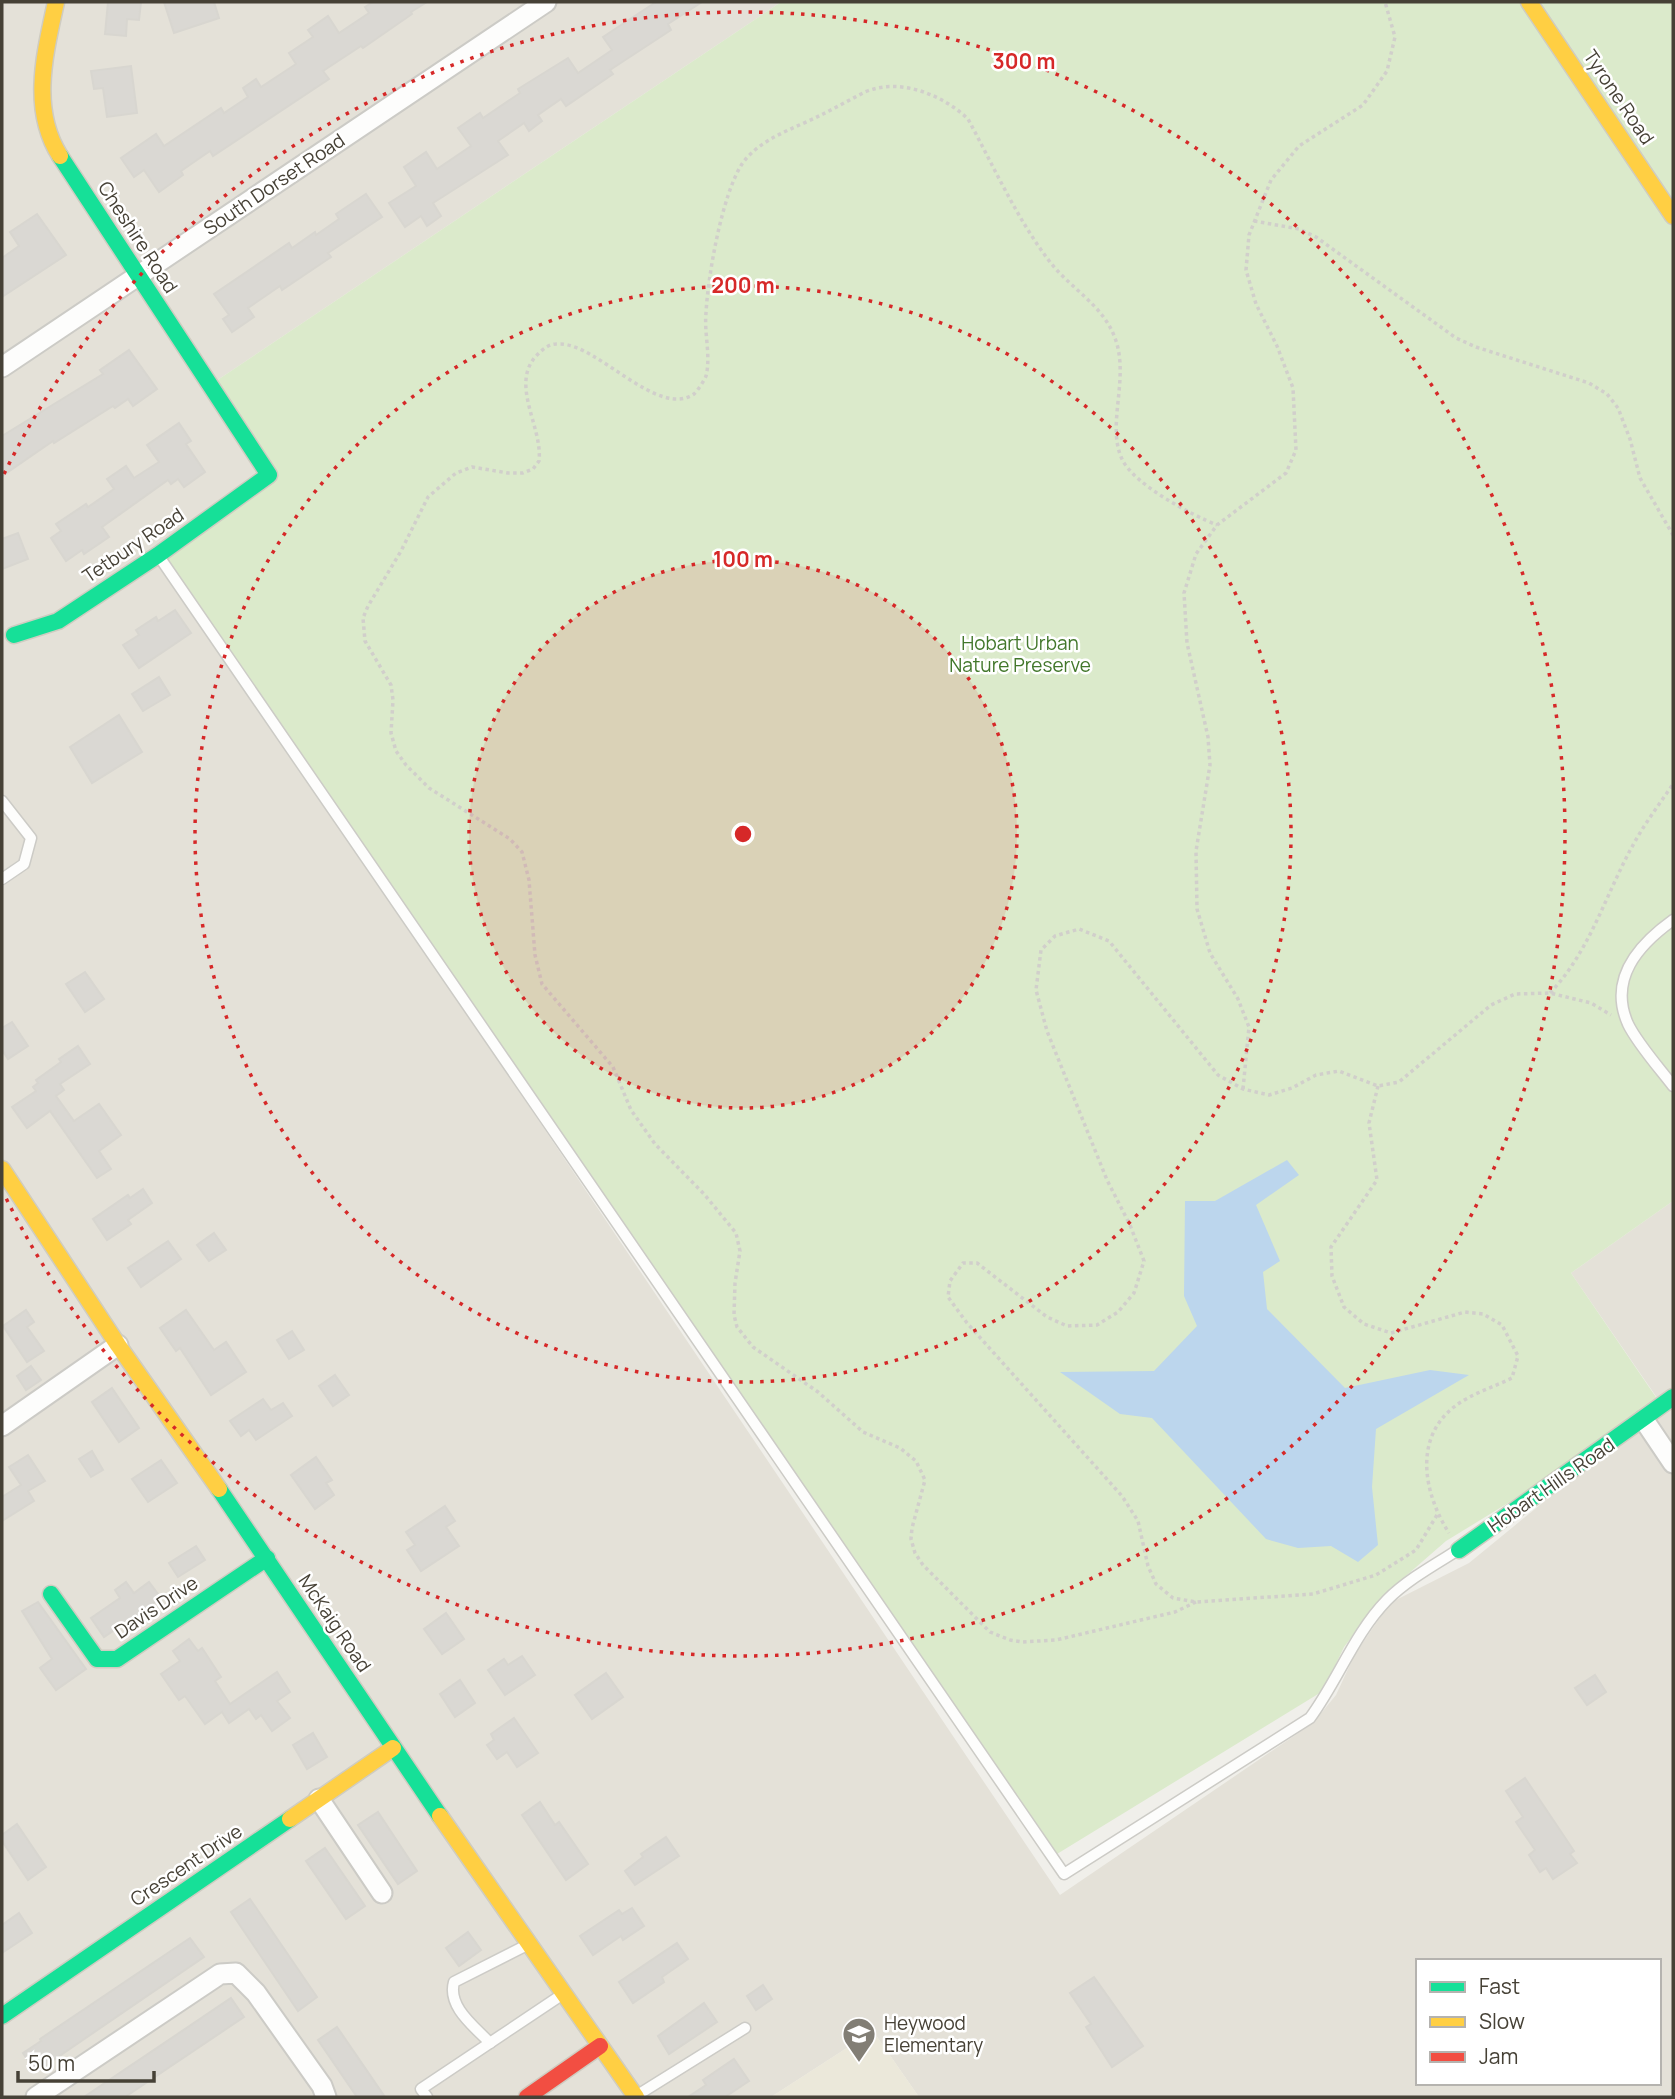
<svg xmlns="http://www.w3.org/2000/svg" width="1675" height="2099" font-family="Manrope,sans-serif">
<rect width="100%" height="100%" fill="#f0efea"/>
<path fill="#e4e1d8" fill-rule="evenodd" d="M2,2H781L210,385L269,475L158,555L1060,1895L1313,1723L1336,1695L1355,1654L1390,1603L1469,1563L1662,1405L1571,1273L1673,1201V2097H919L873,2031L771,2097H2ZM1418,1961H1659V2083H1418Z"/>
<polygon fill="#ebe8da" points="873,2031 919,2097 771,2097"/>
<polygon fill="#dbeacb" points="781,2 1672,2 1673,4 1673,1201 1571,1273 1662,1406 1644,1420 1446,1541 1384,1595 1344,1647 1323,1691 1057,1854 158,555 269,475 210,385"/>
<polygon fill="#bcd6ed" points="1287,1160 1299,1175 1256,1205 1280,1261 1263,1272 1267,1309 1345,1388 1430,1370 1469,1375 1376,1429 1372,1487 1378,1545 1358,1562 1331,1546 1298,1548 1266,1539 1152,1418 1120,1414 1060,1372 1154,1371 1197,1326 1184,1296 1185,1201 1215,1201"/>
<g fill="#dad8d3" stroke="#d8d6d0" stroke-width="2">
<polygon points="108,2 141,2 139,20 127,19 126,36 105,34"/>
<polygon points="164,2 214,2 219,18 174,33"/>
<polygon points="373,2 427,2 411,12 412,14 363,48 361,46 323,71 329,79 213,156 210,151 181,171 183,175 159,192 144,170 134,177 121,158 156,134 164,146 221,108 224,113 248,97 243,88 256,79 261,87 296,64 289,53 313,37 308,30 328,16 339,33 369,13 365,7"/>
<polygon points="656,2 702,2 668,24 671,30 610,70 613,74 566,106 561,99 538,115 542,121 529,131 524,123 498,141 508,155 433,203 441,216 427,226 421,216 405,227 389,203 416,186 404,167 426,152 437,169 471,146 458,128 480,113 483,118 520,93 518,89 568,58 578,73 612,50 603,37"/>
<polygon points="131,66 137,113 107,117 103,88 94,89 91,71"/>
<polygon points="366,194 382,217 328,253 331,257 282,290 280,286 248,308 254,317 232,332 223,319 229,315 214,294 289,243 292,248 315,232 316,235 339,219 336,214"/>
<polygon points="37,214 66,255 2,297 2,258 19,246 10,232"/>
<polygon points="129,350 157,389 133,406 128,399 115,408 113,406 54,443 53,441 2,476 2,436 103,374 100,370"/>
<polygon points="179,423 191,441 186,444 205,472 184,487 178,479 171,484 168,480 102,527 109,537 84,554 82,550 66,561 51,538 61,531 56,524 86,504 88,507 114,489 107,479 126,466 134,478 159,462 147,445"/>
<polygon points="18,533 28,559 2,569 2,539"/>
<polygon points="175,610 191,633 139,668 123,645 139,635 136,630 156,617 158,621"/>
<polygon points="159,677 170,695 143,711 132,694"/>
<polygon points="119,715 142,752 92,783 70,747"/>
<polygon points="85,972 104,999 85,1012 66,984"/>
<polygon points="12,1022 28,1046 8,1059 2,1050 2,1028"/>
<polygon points="78,1046 90,1064 60,1084 64,1090 56,1096 74,1121 99,1104 121,1135 99,1151 111,1169 97,1178 50,1111 27,1128 12,1107 36,1091 33,1087 38,1083 36,1080 61,1062 59,1059"/>
<polygon points="143,1189 152,1203 128,1220 131,1224 107,1240 93,1219 128,1195 130,1198"/>
<polygon points="214,1233 226,1250 209,1261 197,1245"/>
<polygon points="168,1241 181,1259 141,1287 128,1268"/>
<polygon points="26,1310 34,1322 27,1327 44,1351 27,1362 3,1326"/>
<polygon points="186,1310 214,1350 226,1342 246,1372 211,1395 180,1348 176,1351 160,1328"/>
<polygon points="292,1331 304,1350 289,1359 277,1340"/>
<polygon points="31,1366 41,1380 26,1390 17,1376"/>
<polygon points="335,1375 349,1395 333,1406 319,1386"/>
<polygon points="112,1388 139,1428 119,1442 92,1402"/>
<polygon points="263,1399 271,1410 283,1403 292,1416 256,1440 249,1430 241,1436 230,1421"/>
<polygon points="92,1451 103,1470 91,1477 79,1459"/>
<polygon points="28,1455 45,1481 28,1491 34,1501 2,1521 2,1497 21,1485 9,1467"/>
<polygon points="316,1457 332,1480 326,1483 334,1495 315,1509 291,1475"/>
<polygon points="161,1460 177,1483 148,1502 132,1479"/>
<polygon points="445,1506 455,1521 446,1527 459,1546 421,1571 407,1550 415,1545 406,1532"/>
<polygon points="196,1546 205,1560 178,1577 169,1563"/>
<polygon points="126,1582 134,1593 149,1582 161,1598 149,1606 152,1611 133,1625 129,1620 104,1637 91,1618 120,1598 115,1590"/>
<polygon points="38,1602 86,1669 56,1690 40,1668 52,1659 22,1611"/>
<polygon points="446,1613 464,1639 442,1654 424,1629"/>
<polygon points="189,1639 198,1651 202,1648 221,1677 215,1681 230,1704 277,1672 290,1692 277,1701 290,1718 272,1731 261,1715 256,1719 249,1709 229,1723 222,1712 205,1724 185,1696 179,1700 161,1674 180,1661 173,1651"/>
<polygon points="522,1656 535,1675 505,1695 488,1670 504,1659 508,1665"/>
<polygon points="606,1673 623,1697 592,1719 575,1695"/>
<polygon points="1595,1675 1606,1692 1587,1705 1575,1688"/>
<polygon points="460,1680 475,1703 455,1717 440,1694"/>
<polygon points="514,1718 538,1753 517,1767 507,1752 497,1759 487,1745 494,1740 491,1734"/>
<polygon points="313,1733 327,1757 307,1769 293,1745"/>
<polygon points="1525,1778 1574,1851 1570,1854 1577,1863 1553,1879 1546,1868 1540,1872 1529,1855 1535,1850 1516,1822 1523,1817 1506,1791"/>
<polygon points="540,1802 555,1825 559,1822 588,1864 566,1880 522,1815"/>
<polygon points="378,1812 417,1871 398,1884 358,1825"/>
<polygon points="17,1824 46,1867 28,1880 2,1841 2,1835"/>
<polygon points="666,1837 679,1856 635,1885 625,1871 643,1857 641,1854"/>
<polygon points="325,1848 365,1906 346,1919 306,1861"/>
<polygon points="250,1899 317,1997 298,2011 231,1912"/>
<polygon points="632,1908 644,1926 623,1940 621,1936 593,1955 580,1936 619,1910 622,1914"/>
<polygon points="19,1913 32,1933 2,1953 2,1925"/>
<polygon points="468,1932 481,1950 459,1966 446,1948"/>
<polygon points="190,1938 204,1957 36,2072 23,2053 41,2041 40,2039"/>
<polygon points="677,1943 688,1959 662,1977 664,1982 633,2003 619,1982"/>
<polygon points="1094,1977 1143,2046 1112,2067 1086,2027 1091,2024 1070,1993"/>
<polygon points="763,1985 772,1999 756,2010 747,1996"/>
<polygon points="231,1998 244,2017 125,2097 84,2097"/>
<polygon points="704,2003 717,2022 669,2054 658,2036"/>
<polygon points="337,2027 385,2097 357,2097 318,2040"/>
<polygon points="734,2059 749,2081 725,2097 688,2097 706,2085 703,2080"/>
</g>
<g fill="none" stroke-linecap="round" stroke-linejoin="round">
<defs>
<g id="lane">
<path d="M158,555L1064,1874L1310,1718C1338,1680 1354,1634 1387,1600C1407,1580 1434,1565 1458,1550"/>
<polyline points="2,801 31,838 24,864 2,879"/>
<path d="M1673,920C1638,945 1608,979 1628,1024C1637,1043 1660,1069 1673,1086"/>
<path d="M490,2043C475,2027 447,2007 454,1982L529,1944"/>
<polyline points="636,2096 745,2028"/>
<polyline points="427,2097 421,2089 563,1994"/>
</g>
<g id="street">
<polyline points="2,367 546,2"/>
<polyline points="1644,1420 1673,1463"/>
<polyline points="2,1426 118,1345"/>
<polyline points="319,1799 382,1893"/>
<polyline points="36,2097 220,1974 236,1973 256,1993 322,2086 326,2097"/>
</g>
<g id="fast">
<polyline points="14,635 58,621 158,555 269,475 60,156"/>
<polyline points="219,1489 440,1816"/>
<polyline points="1459,1550 1673,1397"/>
<polyline points="51,1594 97,1659 117,1659 267,1558"/>
<polyline points="2,2016 290,1819"/>
</g>
<g id="slow">
<path d="M56,2C45,53 30,109 60,156"/>
<polyline points="1529,2 1673,216"/>
<polyline points="2,1169 118,1345 219,1489"/>
<polyline points="440,1816 636,2097"/>
<polyline points="290,1819 393,1748"/>
</g>
<polyline id="jam" points="527,2097 600,2046"/>
</defs>
<use href="#lane" stroke="#cccbc6" stroke-width="13"/>
<use href="#street" stroke="#cccbc6" stroke-width="23"/>
<use href="#fast" stroke="#cfccc1" stroke-width="19"/>
<use href="#slow" stroke="#cfccc1" stroke-width="19"/>
<use href="#jam" stroke="#cfccc1" stroke-width="19"/>
<g stroke="#d1cfcb" stroke-width="3.5" stroke-dasharray="3.5 3.5" stroke-linecap="butt">
<polyline points="1254,221 1299,229 1316,237 1456,338 1476,347 1589,383 1607,394 1618,408 1630,439 1640,478 1673,535"/>
<path d="M1550,993C1592,949 1607,889 1637,838C1648,819 1661,802 1673,784"/>
<path d="M1378,1086L1369,1123L1377,1180L1331,1247L1332,1276L1344,1307L1364,1324L1391,1333L1465,1312L1483,1314L1502,1325L1518,1356L1512,1378C1494,1387 1470,1394 1454,1407C1413,1439 1424,1494 1449,1533"/>
<polyline points="1243,1089 1249,1027 1238,999 1210,953 1197,909 1196,851 1210,765 1208,737 1187,643 1184,593 1196,554 1217,525 1286,473 1296,450 1293,388 1277,346 1256,304 1246,270 1249,235 1271,180 1299,146 1363,105 1387,71 1395,37 1385,2"/>
<polyline points="1437,1515 1416,1550 1376,1575 1313,1594 1196,1602 1173,1598 1156,1584 1148,1566 1138,1521 1122,1496 967,1323 948,1297 950,1281 963,1263 977,1263 1047,1317 1067,1326 1097,1325 1118,1312 1134,1293 1144,1261 1130,1225 1107,1180 1047,1031 1036,990 1041,950 1055,936 1079,929 1109,941 1218,1075 1243,1089 1269,1095 1292,1088 1316,1075 1339,1071 1378,1086 1399,1082 1491,1005 1515,994 1550,993 1591,1003 1611,1015"/>
<path d="M1196,1602L1175,1612L1056,1640L1022,1642L1010,1640L990,1632L923,1565L915,1553L911,1539L912,1528L925,1480L916,1461L900,1448L863,1432L818,1392L753,1347L737,1327L734,1315L735,1283L740,1251L736,1233L704,1194L655,1144L631,1110L613,1067L542,984L535,955L529,880L522,852L510,839L429,788L406,765L396,751L391,733L393,700L391,685L365,641L363,618L368,606L401,551L428,497L456,473L472,467L508,473H523L533,469L539,461C543,427 509,384 537,355C544,348 550,343 560,344C598,344 658,419 694,394C698,390 704,381 706,376C711,356 704,334 706,313C708,275 722,195 742,164C760,138 796,128 823,114C837,107 851,99 865,92C900,77 943,95 968,119C994,167 1017,219 1050,262C1071,289 1103,305 1115,338C1130,378 1106,425 1122,459C1134,485 1192,515 1217,525"/>
</g>
<use href="#lane" stroke="#fdfdfc" stroke-width="10"/>
<use href="#street" stroke="#fdfdfc" stroke-width="19"/>
<use href="#fast" stroke="#16e098" stroke-width="16"/>
<use href="#slow" stroke="#ffcf43" stroke-width="16"/>
<use href="#jam" stroke="#f24e42" stroke-width="16"/>
</g>
<circle cx="743" cy="834" r="274" fill="#d62828" fill-opacity=".12"/>
<g fill="none" stroke="#d62828" stroke-width="3.5" stroke-dasharray="3.5 7">
<circle cx="743" cy="834" r="274"/>
<circle cx="743" cy="834" r="548"/>
<path d="M4 474A822 822 0 1 1 4 1194"/>
</g>
<defs>
<symbol id="school-pin" viewBox="-11 -11 22 30"><path d="M0 17L-7.5 6A9.5 9.5 0 1 1 7.5 6Z" fill="#827e75" stroke="#fff"/><path d="M0-5L7-2L0 1L-7-2ZM-4 1L0 2.5L4 1V4Q0 6-4 4Z" fill="#fff"/></symbol>
</defs>
<g fill-rule="evenodd">
<use href="#school-pin" x="840" y="2015" width="38" height="52"/>
</g>
<g text-anchor="middle" stroke-width="5" stroke-linejoin="round" paint-order="stroke">
<g font-size="19" fill="#464136" stroke="#fff">
<text transform="translate(1619 97) rotate(56)" y="7">Tyrone Road</text>
<text transform="translate(274 184) rotate(-34)" y="7">South Dorset Road</text>
<text transform="translate(138 237) rotate(57)" y="7">Cheshire Road</text>
<text transform="translate(133 545) rotate(-34)" y="7">Tetbury Road</text>
<text transform="translate(1551 1485) rotate(-35)" y="7">Hobart Hills Road</text>
<text transform="translate(156 1607) rotate(-34)" y="7">Davis Drive</text>
<text transform="translate(335 1623) rotate(56)" y="7">McKaig Road</text>
<text transform="translate(186 1865) rotate(-34)" y="7">Crescent Drive</text>
</g>
<g font-size="19" fill="#42772b" stroke="#fff">
<text x="1020" y="650">Hobart Urban<tspan x="1020" dy="22">Nature Preserve</tspan></text>
</g>
<g font-size="19" fill="#464136" stroke="#fff" text-anchor="start">
<text x="884" y="2030">Heywood<tspan x="884" dy="22">Elementary</tspan></text>
</g>
</g>
<circle cx="743" cy="834" r="10" fill="#d62828" stroke="#fff" stroke-width="3.5"/>
<g font-size="21" text-anchor="middle" font-weight="bold" fill="#d62828" stroke="#fff" stroke-width="5" stroke-linejoin="round" paint-order="stroke">
<text x="1024" y="69">300 m</text>
<text x="743" y="293">200 m</text>
<text x="743" y="567">100 m</text>
</g>
<rect width="1675" height="2099" fill="none" stroke="#464136" stroke-width="7"/>
<rect x="1416" y="1959" width="245" height="126" fill="#ffffff" stroke="#b5b3af" stroke-width="2"/>
<rect x="1430" y="1982" width="35" height="10" fill="#16e098" stroke="#b5b3af" stroke-width="2"/>
<text x="1479" y="1994" font-size="21" fill="#464136">Fast</text>
<rect x="1430" y="2017" width="35" height="10" fill="#ffcf43" stroke="#b5b3af" stroke-width="2"/>
<text x="1479" y="2029" font-size="21" fill="#464136">Slow</text>
<rect x="1430" y="2052" width="35" height="10" fill="#f24e42" stroke="#b5b3af" stroke-width="2"/>
<text x="1479" y="2064" font-size="21" fill="#464136">Jam</text>
<path d="M18 2071v10h136v-10" fill="none" stroke="#464136" stroke-width="3.5"/>
<text x="28" y="2071" font-size="21" fill="#464136" stroke="#ffffff" stroke-width="5" paint-order="stroke">50 m</text>
</svg>
